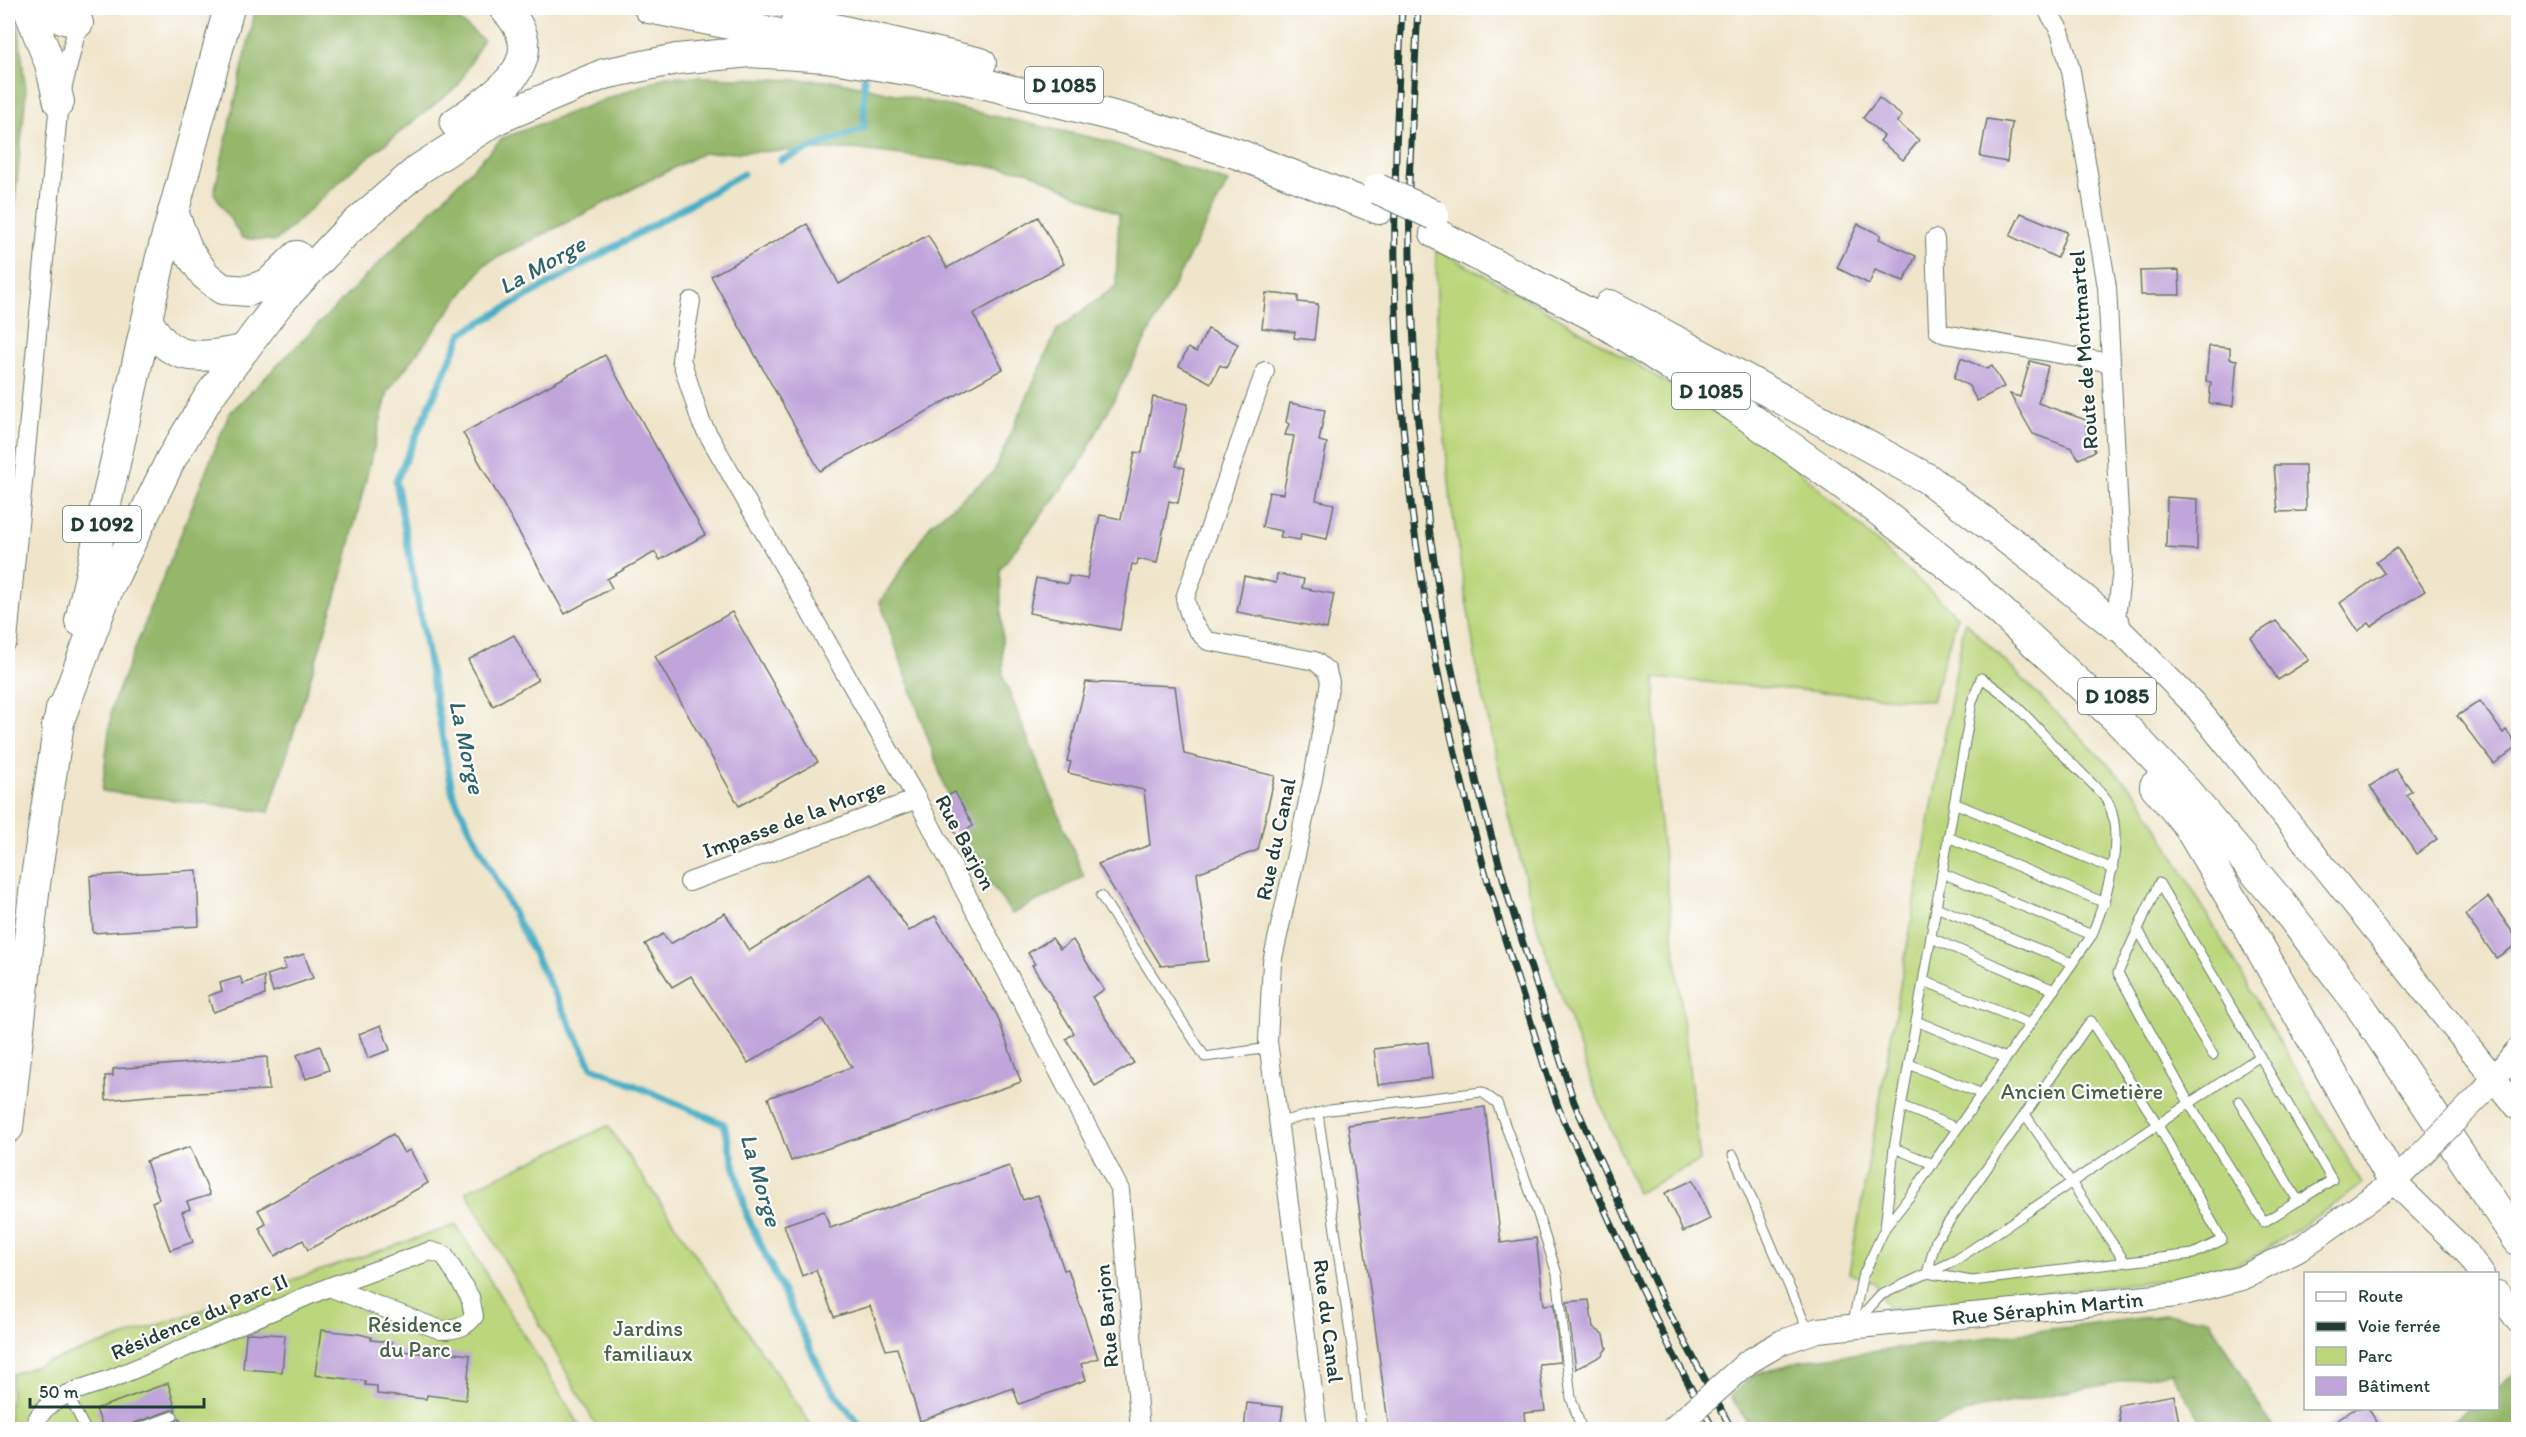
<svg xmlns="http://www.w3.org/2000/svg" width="2526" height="1437" font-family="Itim,sans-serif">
<rect width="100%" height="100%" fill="#fff"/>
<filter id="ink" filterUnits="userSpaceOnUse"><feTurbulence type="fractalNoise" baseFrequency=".0167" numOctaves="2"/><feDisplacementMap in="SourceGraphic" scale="12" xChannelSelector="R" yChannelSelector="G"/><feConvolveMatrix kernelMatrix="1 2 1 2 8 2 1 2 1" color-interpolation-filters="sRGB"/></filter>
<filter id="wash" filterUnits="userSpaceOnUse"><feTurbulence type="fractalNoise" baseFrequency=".008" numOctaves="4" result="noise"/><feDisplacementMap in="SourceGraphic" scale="24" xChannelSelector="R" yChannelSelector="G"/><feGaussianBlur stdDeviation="1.35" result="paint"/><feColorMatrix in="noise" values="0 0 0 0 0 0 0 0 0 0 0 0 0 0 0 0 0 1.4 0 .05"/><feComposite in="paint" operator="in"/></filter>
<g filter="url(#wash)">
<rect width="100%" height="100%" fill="#efe5ca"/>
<g fill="#bbd67b" stroke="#6d8a58" stroke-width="1.5">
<polygon points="1436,249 1531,301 1775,448 1957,616 1932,701 1655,678 1657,800 1700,1161 1637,1193 1593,1085 1538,929 1510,819 1477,668 1451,503 1438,363"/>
<polygon points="1965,621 2139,796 2362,1184 2300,1228 2258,1254 2239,1264 2194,1277 1888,1308 1875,1283 1849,1273"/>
<polygon points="608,1126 814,1429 598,1429 466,1191"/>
<polygon points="456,1225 582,1429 8,1430 12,1374"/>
</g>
<g fill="#94b76b" stroke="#5a7a50" stroke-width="1.5">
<polygon points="256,8 437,8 447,10 483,40 458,86 351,171 276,241 242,238 214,193"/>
<polygon points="8,13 18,24 26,93 8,266"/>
<polygon points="667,76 836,81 1103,140 1228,182 1079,466 1000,569 1003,677 1084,877 1012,914 967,850 880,602 931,524 993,473 1057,330 1116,286 1119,214 1027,171 854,149 703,153 485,264 388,391 340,583 269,812 102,791 112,706 229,414 503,138"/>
<polygon points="2165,1315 2208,1318 2273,1429 2205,1429 2171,1372 1976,1409 1925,1429 1752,1429 1730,1396 1752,1376 1799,1361"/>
<polygon points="2518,1371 2518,1429 2440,1429 2468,1409 2498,1408 2498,1387"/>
</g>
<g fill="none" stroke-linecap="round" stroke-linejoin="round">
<g stroke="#46aec5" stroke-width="7">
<polyline points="781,160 864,128 864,77"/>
<polyline points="743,174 462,333 396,481 453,795 592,1067 724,1124 747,1216 825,1380 863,1430"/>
</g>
</g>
<g id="blocks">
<g fill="#c0a5da">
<polygon points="1879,98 1902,116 1897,122 1919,140 1903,160 1880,141 1884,136 1863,118"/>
<polygon points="1987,119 2012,123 2007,162 1980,157"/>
<polygon points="2021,213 2067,232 2057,258 2010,236"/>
<polygon points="1038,217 1064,264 973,314 1003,369 820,471 711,276 807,224 839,284 928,235 947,268"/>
<polygon points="1858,224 1881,235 1879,239 1916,256 1904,281 1875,270 1869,284 1837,268"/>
<polygon points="2179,270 2180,295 2141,295 2140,271"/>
<polygon points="1266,293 1298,296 1298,302 1318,304 1314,340 1294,338 1295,332 1262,328"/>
<polygon points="1208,329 1238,344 1226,368 1220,365 1211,383 1179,366 1188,348 1196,352"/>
<polygon points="2209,346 2230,348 2230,359 2237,360 2233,406 2209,403 2211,382 2206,381"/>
<polygon points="605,355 705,535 660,560 655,552 607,579 612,588 565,614 463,433"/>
<polygon points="1961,358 1987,369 1992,366 2004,387 1977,401 1969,386 1954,378"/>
<polygon points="2030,361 2048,366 2038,403 2086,420 2086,432 2095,451 2079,459 2072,448 2033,434 2010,394 2020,397"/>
<polygon points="1153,397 1188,404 1176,466 1185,468 1178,503 1169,501 1157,563 1138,559 1137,565 1132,564 1120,630 1029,613 1036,578 1068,584 1069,576 1087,579 1100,515 1121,519 1135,452 1142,453"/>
<polygon points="1290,403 1325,410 1319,441 1327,443 1316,500 1334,504 1327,539 1301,534 1300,540 1280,537 1282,531 1262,527 1269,492 1283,494 1294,436 1285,435 1289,424 1286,422"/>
<polygon points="2274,465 2305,465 2306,511 2278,512"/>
<polygon points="2167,497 2198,499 2197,550 2166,548"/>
<polygon points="2397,548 2425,591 2371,626 2369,623 2358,631 2340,603 2384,573 2376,562"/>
<polygon points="1277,574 1304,579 1302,588 1334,594 1327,629 1237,612 1244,576 1276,583"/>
<polygon points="732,612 818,762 739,806 655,656"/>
<polygon points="2276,621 2309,660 2278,680 2251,637"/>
<polygon points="514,635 538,680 493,706 468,660"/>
<polygon points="1086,682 1175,686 1184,754 1275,776 1258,850 1197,873 1208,961 1161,966 1098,864 1150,845 1144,790 1068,773 1071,762 1067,761"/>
<polygon points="2480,701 2503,733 2506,730 2518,746 2494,764 2457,716"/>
<polygon points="2396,769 2412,791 2406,795 2437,839 2416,854 2370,786"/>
<polygon points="955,792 973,826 957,836 938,801"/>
<polygon points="197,870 199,926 93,933 90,876"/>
<polygon points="871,874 909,931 935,916 997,1015 1021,1082 791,1161 768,1098 852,1067 822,1019 748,1063 691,976 672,987 645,944 663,934 670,944 725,913 749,951"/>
<polygon points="2488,897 2518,940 2518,944 2496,958 2465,915"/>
<polygon points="1052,938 1060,949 1073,940 1104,990 1092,997 1134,1063 1095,1086 1066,1039 1074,1033 1032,965 1035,964 1028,953"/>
<polygon points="304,954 313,978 273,992 267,975 286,969 283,961"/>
<polygon points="264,976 265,995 213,1012 208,996 222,991 220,983 240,977 243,984"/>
<polygon points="381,1025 390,1050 368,1058 359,1034"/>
<polygon points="1428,1042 1432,1078 1378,1085 1374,1049"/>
<polygon points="320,1046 329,1070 306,1079 297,1055"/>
<polygon points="267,1057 269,1090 171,1094 106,1100 105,1076 113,1076 113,1069"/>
<polygon points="1485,1107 1501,1243 1536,1238 1544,1305 1554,1304 1560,1362 1539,1364 1545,1411 1524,1413 1526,1430 1389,1430 1348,1125"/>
<polygon points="393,1134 404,1153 410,1150 428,1183 308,1250 303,1240 275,1256 259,1228 266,1224 258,1210"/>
<polygon points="190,1147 210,1195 187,1202 190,1209 182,1212 193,1242 170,1250 152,1202 159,1199 146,1161"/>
<polygon points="1009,1166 1023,1200 1038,1195 1064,1270 1068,1269 1098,1358 1081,1364 1086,1380 1019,1404 1013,1388 920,1421 897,1348 886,1350 870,1306 834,1317 816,1270 802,1276 784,1225 824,1211 830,1228"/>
<polygon points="1693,1180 1710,1219 1683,1232 1665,1193"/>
<polygon points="1589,1300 1593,1327 1604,1335 1607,1348 1601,1356 1576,1369 1567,1302"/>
<polygon points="321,1330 359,1334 371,1337 371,1340 392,1342 392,1350 428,1354 428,1350 470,1355 466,1400 427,1395 426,1399 377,1394 377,1386 365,1385 365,1381 315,1375"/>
<polygon points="250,1333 285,1335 282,1372 243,1369 246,1334"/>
<polygon points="168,1383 176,1410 171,1410 132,1424 127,1430 104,1430 96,1409"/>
<polygon points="2174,1395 2179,1423 2146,1430 2121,1430 2118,1405"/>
<polygon points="1247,1403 1283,1407 1280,1430 1244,1430"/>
<polygon points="2356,1408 2368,1408 2382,1430 2323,1430"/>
<polygon points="179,1418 184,1430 155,1430 175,1422"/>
</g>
</g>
</g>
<g filter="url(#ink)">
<use href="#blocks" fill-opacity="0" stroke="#687868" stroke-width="1.5"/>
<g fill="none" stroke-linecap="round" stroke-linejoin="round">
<defs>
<g id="service">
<polyline points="1954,803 2113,869"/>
<polyline points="1948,837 2105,903"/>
<polyline points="1942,873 2092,935"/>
<polygon points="2159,883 2332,1180 2264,1222 2189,1103 2118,973"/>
<polyline points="1101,896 1205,1057 1269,1048"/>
<polyline points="1936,907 2072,963"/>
<polyline points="2138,930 2213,1055"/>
<polyline points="1931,938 2054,990"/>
<polyline points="1924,981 2030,1024"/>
<polyline points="1916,1021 2006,1058"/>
<polygon points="2091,1021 2158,1125 2222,1240 2193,1254 1972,1281 1927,1273 1936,1240"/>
<polyline points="1909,1064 1982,1094"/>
<polyline points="2239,1101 2298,1201"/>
<polyline points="1902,1106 1957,1128"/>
<polyline points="1318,1113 1352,1347 1361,1430"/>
<polyline points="2025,1114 2125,1262"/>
<polyline points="1279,1122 1330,1110 1482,1092 1497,1103 1535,1205 1557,1274 1571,1398 1582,1430"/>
<polyline points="1894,1148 1933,1164"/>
<polyline points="1733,1155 1808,1331"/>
<path d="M1885,1228L1916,1188L2092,935C2106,899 2125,842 2109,804C2104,793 2066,758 2055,747C2032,722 2010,696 1981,678L1972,702L1894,1148L1885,1228L1862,1278L1852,1327L1881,1295L1956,1260L2260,1056"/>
<polyline points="68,1395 86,1430"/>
<polyline points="134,1430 173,1416"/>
</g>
<g id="minor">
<polyline points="2046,8 2060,31 2071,71 2107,287 2122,570 2115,625"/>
<polyline points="1935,239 1938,330 1945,334 2111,363"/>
<polyline points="691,301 681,359 701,422 917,799 1120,1190 1140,1430"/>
<path d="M1265,371L1185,598C1189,616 1194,629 1208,641L1315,661L1327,671L1330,682L1313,779L1272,962L1268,1041L1318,1430"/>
<polyline points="8,641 59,102 82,8"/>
<polyline points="689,882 917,799"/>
<path d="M34,1430C39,1397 85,1388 111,1379L329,1287L430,1251L444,1255L470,1297L474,1316C465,1328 455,1330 441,1330L329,1287"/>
</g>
<g id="tertiary">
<polyline points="2115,625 2194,704 2518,1108"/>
<polyline points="2485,1089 2518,1050"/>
<polyline points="2394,1182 2467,1253 2482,1274"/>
<polyline points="2498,1293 2518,1321"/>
<path id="s1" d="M1748,1362L1782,1342L1818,1330L2177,1295L2242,1278L2298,1250L2394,1182L2415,1161"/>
</g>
<g id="primary">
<polyline points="28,8 50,64 59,102"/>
<polyline points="40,8 48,14 78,23"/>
<polyline points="649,8 820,42"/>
<polyline points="797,20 981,63"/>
<polyline points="950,75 1129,120 1238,154 1379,209"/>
<path d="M455,123C497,94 555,60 504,8"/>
<polyline points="173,212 188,251 205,275 222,289 248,291 269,283 297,256"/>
<polyline points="1435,233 1592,315 1735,407 1873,506 1967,580 2117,719 2187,792 2281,903 2358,1003 2518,1240"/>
<polyline points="1610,305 1928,479 2035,560 2115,625"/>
<path d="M147,321C153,329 160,341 169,347C190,362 220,354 243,350"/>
<polyline points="80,621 160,261 229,8"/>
<polyline points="57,726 108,589 171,459 210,395 279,303 347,231 419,169 497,119 604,74 677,59 750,52 826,57 970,80"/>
<polyline points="2155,786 2187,824 2247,925 2394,1182"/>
<polyline points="8,1128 35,884 61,709"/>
</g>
</defs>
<use href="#service" stroke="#687868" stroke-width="11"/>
<use href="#minor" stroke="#687868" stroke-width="20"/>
<use href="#tertiary" stroke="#687868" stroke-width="26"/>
<use href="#primary" stroke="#687868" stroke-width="32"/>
<use href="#service" stroke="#fff" stroke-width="9"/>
<use href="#minor" stroke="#fff" stroke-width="18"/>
<use href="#tertiary" stroke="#fff" stroke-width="24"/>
<use href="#primary" stroke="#fff" stroke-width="30"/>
<defs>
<g id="rail">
<path d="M1402,8C1395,144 1390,279 1402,415C1418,610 1458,795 1518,981C1532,1023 1543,1067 1559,1109C1573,1143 1590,1176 1605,1210C1639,1285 1673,1358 1714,1430"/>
<polyline points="1418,8 1409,181 1410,257 1417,412 1430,535 1450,661 1477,784 1510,903 1574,1102 1664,1303 1732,1430"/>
</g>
</defs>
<use href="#rail" stroke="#1f3d34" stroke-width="7"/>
<use href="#rail" stroke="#fff" stroke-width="4.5" stroke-dasharray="14" stroke-linecap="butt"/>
<defs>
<g id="tertiary-bridge">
<polyline points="2415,1161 2482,1093"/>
<polyline points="1672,1430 1748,1362"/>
</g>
<polyline id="primary-bridge" points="1378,189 1434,215"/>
</defs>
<use href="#tertiary-bridge" stroke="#687868" stroke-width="26" stroke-linecap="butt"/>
<use href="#primary-bridge" stroke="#687868" stroke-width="32" stroke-linecap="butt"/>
<use href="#tertiary-bridge" stroke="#fff" stroke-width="24"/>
<use href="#primary-bridge" stroke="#fff" stroke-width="30"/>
</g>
</g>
<g text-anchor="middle" stroke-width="4.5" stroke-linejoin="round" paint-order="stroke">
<g fill="#fff" stroke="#627771" stroke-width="1.5">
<rect x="1025" y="67" width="78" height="36" rx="4.5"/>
<rect x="1672" y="373" width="78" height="36" rx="4.5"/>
<rect x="63" y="506" width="78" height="36" rx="4.5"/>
<rect x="2078" y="678" width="78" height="36" rx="4.5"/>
</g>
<g font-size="21" font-weight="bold" fill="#1f3d34">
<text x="1064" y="92">D 1085</text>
<text x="1711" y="398">D 1085</text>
<text x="102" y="531">D 1092</text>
<text x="2117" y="703">D 1085</text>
</g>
<g font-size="22" fill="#1f3d34" stroke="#fff">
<text transform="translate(2083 350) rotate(-94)" y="8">Route de Montmartel</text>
<text transform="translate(794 818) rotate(-20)" y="8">Impasse de la Morge</text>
<text transform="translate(1275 839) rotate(-78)" y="8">Rue du Canal</text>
<text transform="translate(966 842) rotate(62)" y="8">Rue Barjon</text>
<text dy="8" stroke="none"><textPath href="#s1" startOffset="308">Rue Séraphin Martin</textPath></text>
<text transform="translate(199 1316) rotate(-23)" y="8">Résidence du Parc II</text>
<text transform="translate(1106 1316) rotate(-95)" y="8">Rue Barjon</text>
<text transform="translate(1329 1321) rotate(83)" y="8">Rue du Canal</text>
</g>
<g font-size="22" fill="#466346" stroke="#fff">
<text x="2082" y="1099">Ancien Cimetière</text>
<text x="415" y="1332">Résidence<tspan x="415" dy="25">du Parc</tspan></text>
<text x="648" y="1336">Jardins<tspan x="648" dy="25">familiaux</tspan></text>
</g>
<g font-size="24" font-style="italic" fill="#2d6567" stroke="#fff">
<text transform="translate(542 265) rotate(-29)" y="8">La Morge</text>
<text transform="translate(467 747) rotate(78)" y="8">La Morge</text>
<text transform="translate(761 1180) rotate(74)" y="8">La Morge</text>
</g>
</g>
<rect width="2526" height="1437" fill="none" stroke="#fff" stroke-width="30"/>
<rect x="2304" y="1272" width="195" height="138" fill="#ffffff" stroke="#a5b1ae" stroke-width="1.5"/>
<rect x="2316" y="1292" width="30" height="9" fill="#ffffff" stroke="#a5b1ae" stroke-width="1.5"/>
<text x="2358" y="1302" font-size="18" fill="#1f3d34">Route</text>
<rect x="2316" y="1322" width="30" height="9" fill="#1f3d34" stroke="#a5b1ae" stroke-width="1.5"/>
<text x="2358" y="1332" font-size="18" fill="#1f3d34">Voie ferrée</text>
<rect x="2316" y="1347" width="30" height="18" fill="#bbd67b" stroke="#a5b1ae" stroke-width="1.5"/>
<text x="2358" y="1362" font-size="18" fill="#1f3d34">Parc</text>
<rect x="2316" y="1377" width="30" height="18" fill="#c0a5da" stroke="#a5b1ae" stroke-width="1.5"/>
<text x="2358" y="1392" font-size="18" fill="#1f3d34">Bâtiment</text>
<path d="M30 1398v9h174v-9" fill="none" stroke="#1f3d34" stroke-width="3"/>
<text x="39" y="1398" font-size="18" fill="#1f3d34" stroke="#ffffff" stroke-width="4.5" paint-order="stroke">50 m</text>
</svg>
